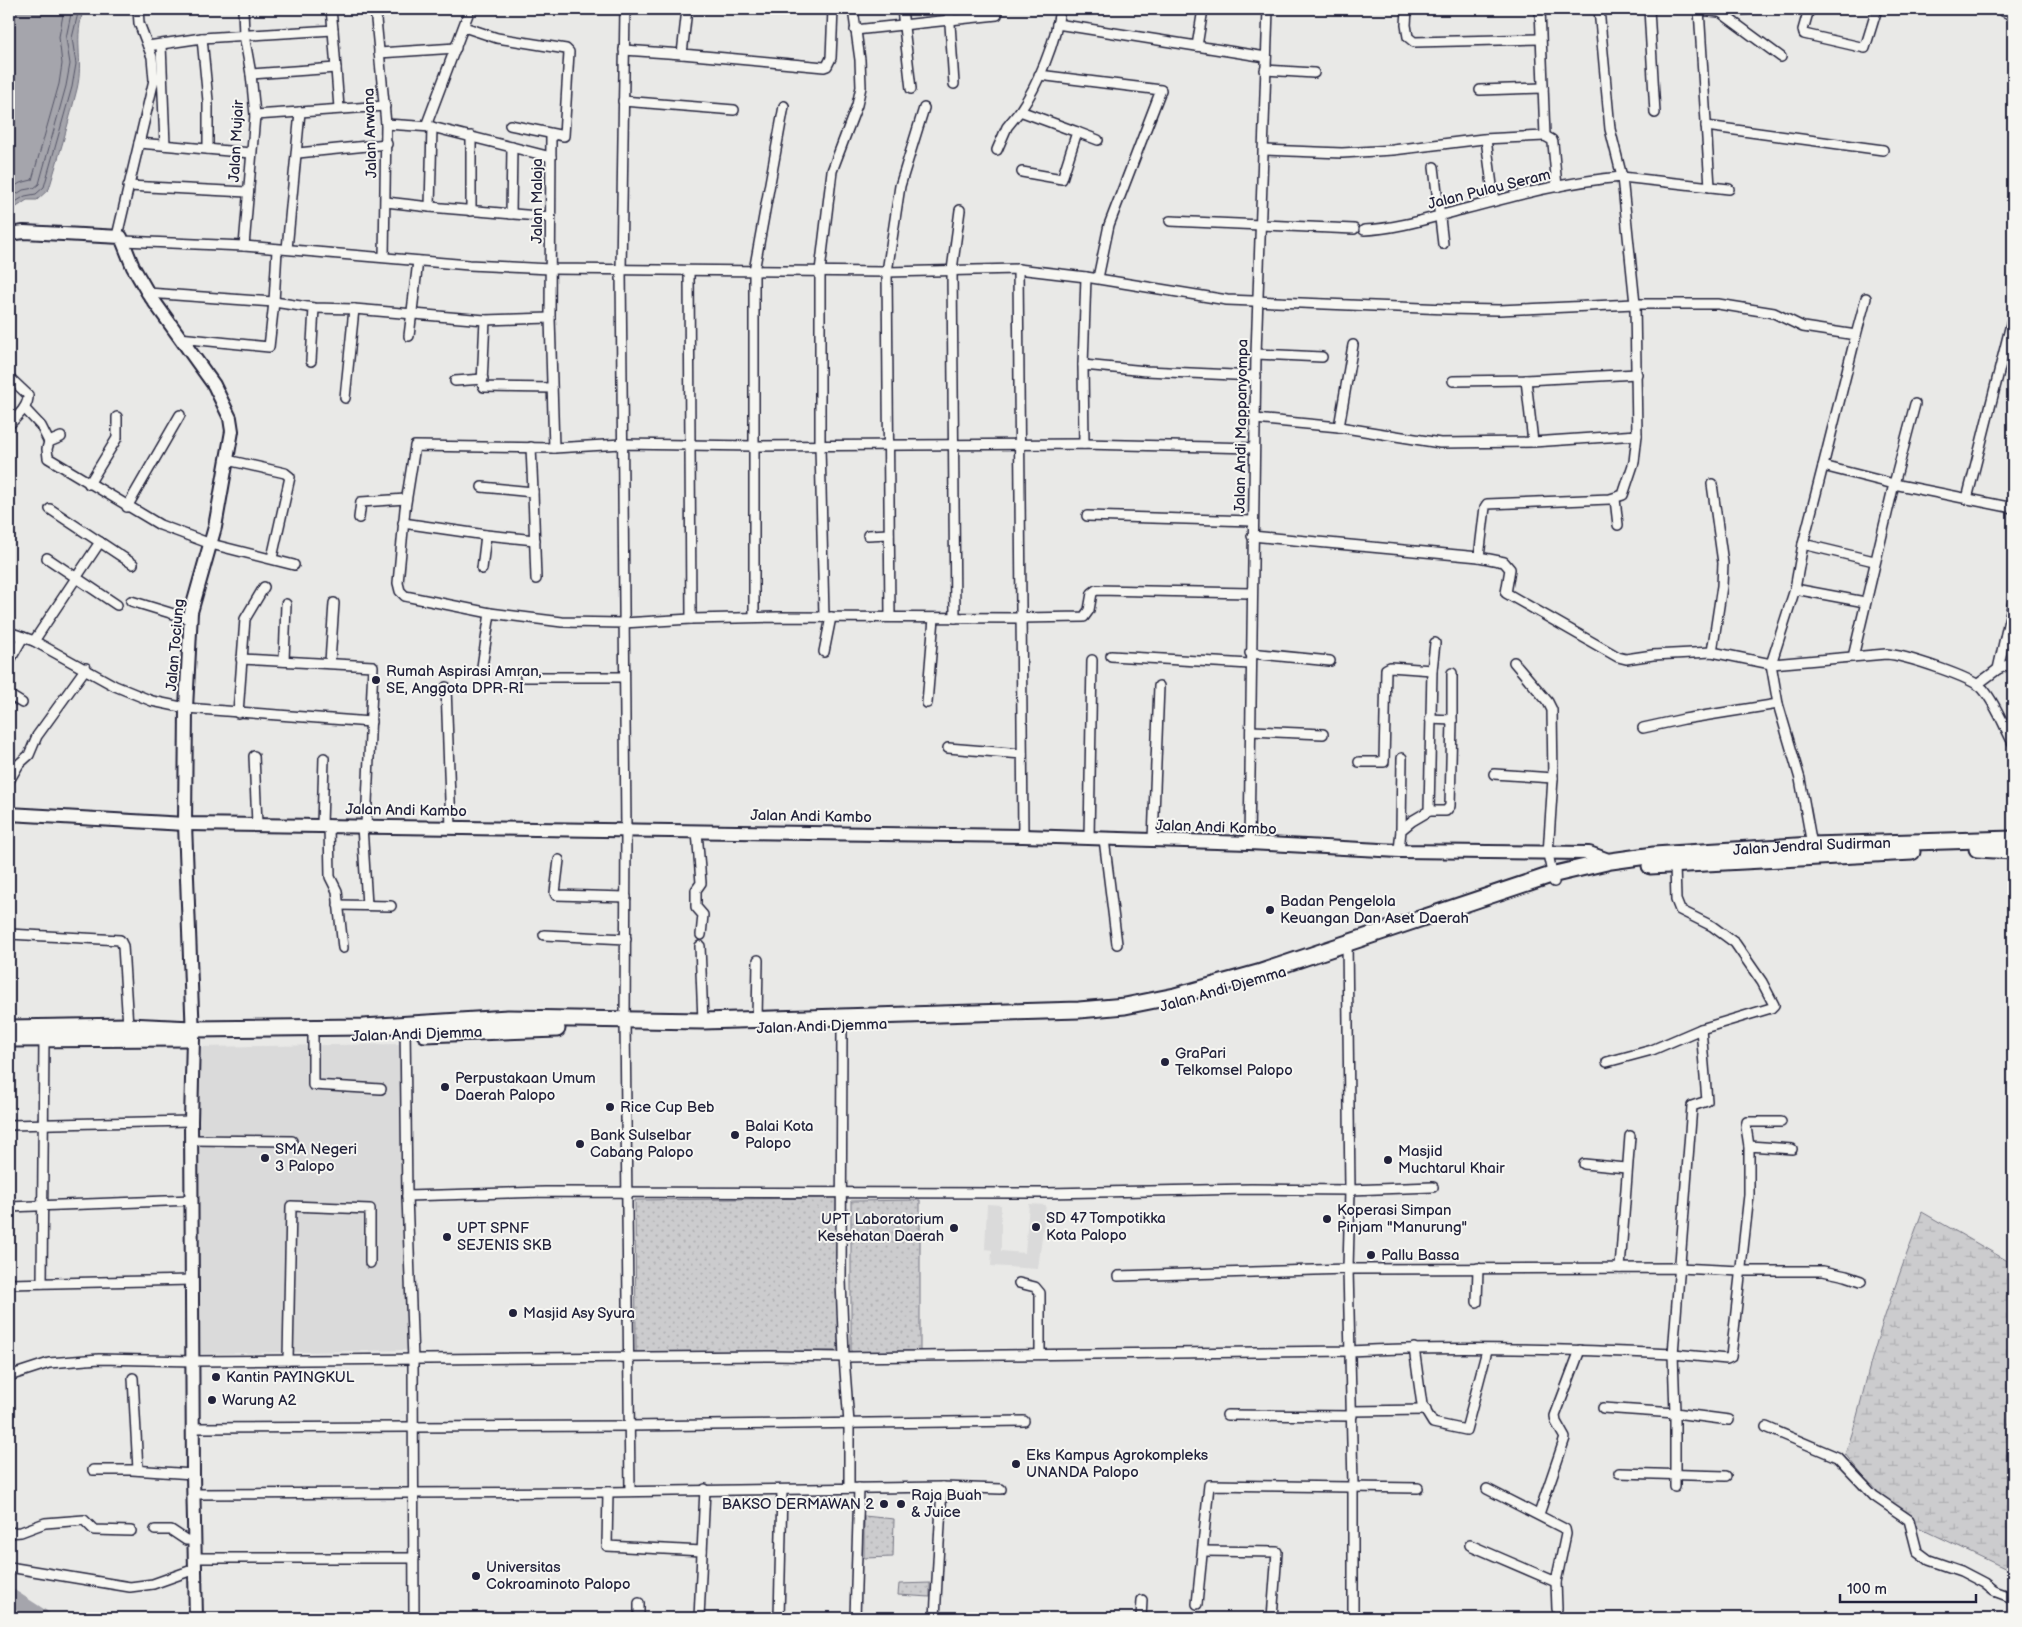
<svg xmlns="http://www.w3.org/2000/svg" width="2022" height="1627" font-family="'Balsamiq Sans',sans-serif">
<defs>
<pattern id="grass-dots" width="8" height="8" patternUnits="userSpaceOnUse" patternTransform="scale(1.25)"><rect width="8" height="8" fill="#ccccce"/><path d="M2 2h.1M6 6h.1" fill="none" stroke="#afafb2" stroke-width="1.8" stroke-linecap="round"/></pattern>
<pattern id="wetland-marsh" width="20" height="14" patternUnits="userSpaceOnUse" patternTransform="scale(1.25)"><rect width="20" height="14" fill="#ccccce"/><path d="M1 5h8M5 5V1M11 12h8M15 12V8" fill="none" stroke="#afafb2"/></pattern>
</defs>
<rect width="100%" height="100%" fill="#e9e9e7"/>
<filter id="ink" filterUnits="userSpaceOnUse"><feTurbulence type="fractalNoise" baseFrequency=".02" numOctaves="2"/><feDisplacementMap in="SourceGraphic" scale="10" xChannelSelector="R" yChannelSelector="G"/><feConvolveMatrix kernelMatrix="1 2 1 2 8 2 1 2 1" color-interpolation-filters="sRGB"/></filter>
<g filter="url(#ink)">
<g fill="#dadada">
<polygon points="400,1044 409,1350 199,1354 198,1047"/>
<polygon points="987,1204 1001,1205 1001,1251 1025,1253 1029,1204 1046,1205 1038,1269 991,1266 992,1250 985,1249"/>
</g>
<g fill="url(#grass-dots)" stroke="#777784">
<polygon points="837,1198 838,1351 636,1353 635,1200"/>
<polygon points="920,1200 920,1351 851,1352 851,1201"/>
<polygon points="864,1516 894,1519 893,1557 864,1558"/>
<polygon points="930,1583 930,1597 898,1595 899,1584"/>
</g>
<path fill="url(#wetland-marsh)" stroke="#777784" d="M1922,1212L2013,1264V1572L1918,1527L1892,1512L1845,1454C1857,1423 1863,1390 1872,1358C1886,1308 1905,1260 1922,1212Z"/>
<path fill="#a5a5ac" stroke="#71717f" d="M9,9H84C73,38 84,60 77,89C69,122 59,156 49,189L37,200H27L9,212Z"/>
<g fill="none" stroke-linecap="round" stroke-linejoin="round">
<g stroke="#565668" stroke-width="1">
<polyline points="9,190 20,183 32,180 59,84 62,64 59,37 64,9"/>
<polyline points="9,199 23,190 34,188 39,184 66,86 70,64 66,38 72,9"/>
<polyline points="9,206 25,196 36,194 44,187 72,87 76,64 72,38 79,9"/>
</g>
<polyline stroke="#a5a5ac" stroke-width="16" points="9,1596 43,1618"/>
<defs>
<g id="street">
<polyline points="243,9 244,35 251,74 255,115 244,246"/>
<polyline points="375,9 386,124 384,257"/>
<polyline points="625,9 621,270 626,830 625,1020 630,1490"/>
<polyline points="687,9 682,54 824,67 827,66 831,58 833,9"/>
<polyline points="902,9 911,89"/>
<polyline points="949,9 954,84"/>
<polyline points="1407,9 1406,25 1408,37 1414,42 1540,39"/>
<polyline points="1599,9 1610,129 1622,177 1729,189"/>
<polyline points="1649,9 1655,113"/>
<polyline points="1699,9 1710,187"/>
<polyline points="1809,9 1803,30 1804,34 1865,48 1877,9"/>
<polyline points="1999,9 2013,16"/>
<polyline points="1699,10 1720,12 1751,9"/>
<polyline points="1720,12 1781,57"/>
<polyline points="1057,24 1266,57"/>
<polyline points="464,27 497,38 566,49 569,52 564,136 510,125"/>
<polyline points="333,30 339,108"/>
<polyline points="855,30 997,15"/>
<polyline points="202,38 208,101 208,149"/>
<polyline points="161,45 165,145"/>
<polyline points="148,46 202,38 333,30 331,9"/>
<polyline points="1197,46 1203,9"/>
<polyline points="624,50 682,54"/>
<polyline points="379,53 456,48"/>
<polyline points="1265,70 1314,73"/>
<polyline points="251,74 336,68"/>
<polyline points="1039,75 1161,90 1109,225 1098,278"/>
<polyline points="1480,90 1543,88"/>
<polyline points="623,101 734,110"/>
<polyline points="255,115 300,112"/>
<polyline points="386,124 432,127 551,157"/>
<polyline points="426,126 470,9"/>
<polyline points="1706,126 1883,150"/>
<polyline points="1077,132 1098,140"/>
<polyline points="551,134 550,318 554,448"/>
<polyline points="471,136 471,211"/>
<polyline points="1545,136 1552,140 1553,143 1557,187"/>
<polyline points="1486,139 1494,201"/>
<polyline points="139,143 251,153"/>
<polyline points="997,150 1007,127 1020,111"/>
<polyline points="1264,150 1342,153 1393,150 1483,139 1545,136 1540,9"/>
<polyline points="298,153 387,144"/>
<polyline points="1434,167 1443,244"/>
<path d="M1022,172L1062,179L1077,132L1020,111C1038,85 1056,41 1060,9"/>
<polyline points="128,186 247,192"/>
<polyline points="386,202 430,207 550,217"/>
<polyline points="430,207 432,127"/>
<polyline points="511,214 512,147"/>
<polyline points="1170,221 1354,229"/>
<polyline points="117,236 154,80 152,57 139,23 138,9"/>
<polyline points="123,241 244,246 469,265 550,269 887,272 1018,269 1086,277 1227,300 1447,309 1499,310 1635,304 1718,304 1774,313 1803,327 1856,335 1823,466 1894,484 1853,657"/>
<polyline points="287,249 300,112 385,106"/>
<polyline points="1018,269 1023,836"/>
<polyline points="689,271 691,619"/>
<polyline points="148,293 274,302 314,308 354,309 485,320 550,318"/>
<polyline points="485,320 482,383 484,387 552,388"/>
<polyline points="1856,335 1866,298"/>
<polyline points="409,336 418,261"/>
<polyline points="179,338 269,347 274,302 277,250"/>
<polyline points="1256,354 1322,357"/>
<polyline points="311,361 314,308"/>
<polyline points="1083,365 1146,371 1256,376"/>
<path d="M9,377L28,395C29,407 16,417 9,425"/>
<polyline points="1526,380 1533,442"/>
<polyline points="455,381 483,379"/>
<polyline points="1453,381 1526,380 1637,374"/>
<polyline points="345,398 354,309"/>
<polyline points="1915,404 1894,484 2013,508"/>
<polyline points="24,408 41,426 49,442"/>
<path d="M1255,419L1339,427L1440,443L1533,442L1637,435L1635,304L1622,177C1568,181 1513,196 1461,210C1430,218 1396,229 1364,230"/>
<polyline points="1339,427 1353,345"/>
<polyline points="61,437 49,442 47,449 48,458 160,525 211,544 294,565"/>
<polyline points="1084,444 1083,365 1086,277"/>
<polyline points="531,447 533,492"/>
<polyline points="227,460 285,473 290,477 272,558"/>
<polyline points="89,484 117,438 117,417"/>
<polyline points="1712,484 1723,563 1722,586 1712,652"/>
<polyline points="482,487 533,492 536,579"/>
<polyline points="1615,499 1618,525"/>
<polyline points="1967,499 2013,316"/>
<polyline points="127,507 180,415"/>
<polyline points="50,509 133,564"/>
<polyline points="1087,516 1252,521"/>
<polyline points="359,518 361,502 406,499"/>
<polyline points="403,523 486,535 535,540"/>
<polyline points="868,535 889,534"/>
<path d="M1252,536L1479,557L1504,562L1510,569L1506,593L1618,657L1626,659L1653,655L1712,652L1771,664L1886,654C1904,655 1972,677 1983,689C1996,704 2004,726 2013,743"/>
<polyline points="1803,544 1874,561"/>
<polyline points="1479,557 1485,507 1487,504 1610,499 1623,495 1634,462 1637,435"/>
<polyline points="47,558 117,605"/>
<polyline points="482,569 486,535"/>
<polyline points="1795,589 1865,602"/>
<polyline points="1251,593 1096,590 1092,593 1089,610 1084,617 1020,618 777,617 691,619 623,623 562,622 490,613 405,596 400,591 398,583 405,509 415,446 554,448 622,444 753,446 1084,444 1254,448"/>
<polyline points="131,601 190,619"/>
<polyline points="754,617 754,271 784,106"/>
<polyline points="824,617 820,446 820,271 832,171 857,105 861,87 860,60 853,9"/>
<polyline points="890,617 887,272 900,186 924,108"/>
<polyline points="955,618 952,270 960,210"/>
<polyline points="9,632 34,641 115,686 152,701 186,708 371,722"/>
<polyline points="34,641 100,542"/>
<polyline points="824,652 831,617"/>
<polyline points="1250,653 1330,661"/>
<polyline points="1111,656 1250,664"/>
<polyline points="241,659 373,666 366,826"/>
<polyline points="284,661 286,604"/>
<polyline points="9,662 23,637"/>
<polyline points="330,662 334,603"/>
<polyline points="1514,662 1548,702 1552,710 1553,778 1548,854 1554,882"/>
<polyline points="482,667 490,613"/>
<polyline points="1998,669 2013,602"/>
<polyline points="525,677 623,677"/>
<polyline points="1978,684 1998,669 2013,663"/>
<polyline points="446,687 451,828"/>
<polyline points="9,695 22,703"/>
<polyline points="927,703 934,618"/>
<polyline points="238,713 245,619 264,587"/>
<polyline points="1452,720 1452,673"/>
<polyline points="1643,728 1684,719 1778,704"/>
<polyline points="1251,731 1323,734"/>
<polyline points="948,748 1022,754"/>
<polyline points="254,756 257,824"/>
<polyline points="1359,762 1384,762 1386,669 1390,667 1432,670"/>
<polyline points="1494,774 1553,778"/>
<polyline points="9,781 19,764 29,755 37,736 86,668"/>
<polyline points="1429,811 1446,811 1450,806 1452,720 1430,719"/>
<polyline points="322,825 324,758"/>
<polyline points="329,825 330,877 337,891 343,948"/>
<polyline points="362,826 367,905"/>
<polyline points="1401,830 1402,758"/>
<polyline points="697,831 701,883 696,890 696,907 703,915 701,935"/>
<polyline points="1089,838 1092,660"/>
<polyline points="1104,839 1117,944"/>
<polyline points="1153,840 1159,686"/>
<polyline points="1249,843 1256,354 1268,9"/>
<polyline points="1812,845 1800,779 1778,704 1771,664 1795,589 1803,544 1823,466"/>
<polyline points="1399,851 1401,830 1412,821 1429,811 1432,670 1435,643"/>
<polyline points="559,860 555,893 556,895 626,897"/>
<polyline points="338,905 391,906"/>
<polyline points="9,934 120,940 123,946 128,1026"/>
<polyline points="544,935 626,939"/>
<polyline points="1347,942 1350,1190 1348,1269 1353,1486 1353,1618"/>
<polyline points="700,946 703,1021"/>
<polyline points="841,1018 842,1026 841,1281 844,1357 849,1423 849,1488"/>
<polyline points="757,1020 758,960"/>
<polyline points="405,1025 407,1196 413,1360 414,1618"/>
<polyline points="313,1037 313,1085 381,1089"/>
<polyline points="1607,1062 1652,1050 1701,1029"/>
<polyline points="9,1125 191,1121"/>
<polyline points="191,1140 292,1141"/>
<polyline points="1749,1146 1746,1127 1747,1122 1781,1122"/>
<polyline points="1584,1164 1626,1168"/>
<polyline points="407,1196 545,1192 1047,1193 1251,1189 1350,1190 1433,1187"/>
<polyline points="9,1207 192,1200"/>
<polyline points="1620,1268 1630,1136"/>
<polyline points="1118,1276 1348,1269 1679,1268 1740,1271 1823,1271 1846,1276 1861,1281"/>
<polyline points="42,1283 44,1039"/>
<polyline points="1019,1283 1035,1287 1040,1293 1040,1354"/>
<polyline points="9,1284 192,1280"/>
<polyline points="1477,1302 1478,1268"/>
<polyline points="1414,1348 1422,1405 1433,1423 1466,1430 1487,1350"/>
<polyline points="288,1360 291,1206 370,1209 370,1263"/>
<path d="M9,1376L49,1363L99,1359L193,1361L770,1356L844,1357L1350,1351C1458,1346 1565,1349 1673,1354L1692,1106L1707,1101L1701,1029L1771,1008L1774,1005L1762,982L1735,943L1712,926L1680,910L1676,900L1675,865"/>
<polyline points="133,1378 138,1470"/>
<polyline points="1603,1408 1675,1413 1729,1420"/>
<polyline points="1352,1411 1426,1410"/>
<polyline points="1227,1415 1352,1416"/>
<polyline points="1766,1427 1837,1457 1874,1496 1909,1520 1917,1551 1929,1560 1961,1571 1984,1583 1994,1591 2013,1598"/>
<polyline points="193,1428 630,1426 1024,1421"/>
<polyline points="93,1470 132,1470 193,1474"/>
<polyline points="1619,1473 1726,1476"/>
<polyline points="1675,1487 1675,1413 1673,1354 1727,1359 1731,1357 1749,1195 1749,1146 1792,1149"/>
<polyline points="608,1492 607,1546 702,1551"/>
<polyline points="193,1494 608,1492 942,1487 1001,1489"/>
<polyline points="1539,1514 1565,1438 1556,1422 1555,1416 1580,1350"/>
<polyline points="155,1530 171,1530 186,1540 195,1540"/>
<polyline points="9,1533 21,1532 45,1523 84,1520 94,1530 131,1531"/>
<polyline points="1470,1545 1556,1582 1566,1534 1565,1529 1487,1489"/>
<polyline points="1203,1551 1277,1552 1272,1618"/>
<polyline points="195,1558 414,1558"/>
<polyline points="9,1567 130,1587 153,1584 195,1569"/>
<polyline points="1556,1582 1557,1609"/>
<polyline points="639,1603 639,1618"/>
<polyline points="1197,1604 1209,1485 1418,1488"/>
<polyline points="699,1618 705,1489"/>
<polyline points="779,1618 782,1490"/>
<polyline points="855,1618 859,1488"/>
<polyline points="935,1618 942,1487"/>
<polyline points="1141,1618 1142,1600"/>
</g>
<g id="secondary">
<polyline points="9,234 24,232 121,237 133,267 148,293 214,385 230,418 232,431 215,527 191,612 186,708 185,824 193,1038 191,1121 193,1474 196,1618"/>
<polyline points="9,814 185,824 1023,836 1249,843 1399,851 1589,853 1611,861"/>
</g>
<g id="highway">
<polyline points="1977,849 2013,851"/>
<polyline points="1650,866 1912,852"/>
<path id="s1" d="M9,1028L128,1026L192,1029L363,1027L508,1018L703,1021L1079,1010L1125,1006L1175,996L1258,973L1551,875L1611,861L1654,855L1812,845L2013,839"/>
<polyline points="425,1034 557,1029"/>
<polyline points="9,1039 185,1038"/>
</g>
</defs>
<use href="#street" stroke="#22223b" stroke-width="12"/>
<use href="#secondary" stroke="#22223b" stroke-width="16"/>
<use href="#highway" stroke="#22223b" stroke-width="19"/>
<use href="#street" stroke="#f6f6f2" stroke-width="9"/>
<use href="#secondary" stroke="#f6f6f2" stroke-width="12"/>
<use href="#highway" stroke="#f6f6f2" stroke-width="15"/>
</g>
</g>
<g fill="#22223b" stroke="#f6f6f2" stroke-width="2">
<circle cx="376" cy="680" r="5"/>
<circle cx="1270" cy="910" r="5"/>
<circle cx="1165" cy="1062" r="5"/>
<circle cx="445" cy="1087" r="5"/>
<circle cx="610" cy="1107" r="5"/>
<circle cx="735" cy="1135" r="5"/>
<circle cx="580" cy="1144" r="5"/>
<circle cx="265" cy="1158" r="5"/>
<circle cx="1388" cy="1160" r="5"/>
<circle cx="1327" cy="1219" r="5"/>
<circle cx="1036" cy="1227" r="5"/>
<circle cx="954" cy="1228" r="5"/>
<circle cx="447" cy="1237" r="5"/>
<circle cx="1371" cy="1255" r="5"/>
<circle cx="513" cy="1313" r="5"/>
<circle cx="216" cy="1377" r="5"/>
<circle cx="212" cy="1400" r="5"/>
<circle cx="1016" cy="1464" r="5"/>
<circle cx="884" cy="1504" r="5"/>
<circle cx="901" cy="1504" r="5"/>
<circle cx="476" cy="1576" r="5"/>
</g>
<g text-anchor="middle" stroke-width="4" stroke-linejoin="round" paint-order="stroke">
<g font-size="15" fill="#22223b" stroke="#f6f6f2">
<text transform="translate(370 133) rotate(-92)" y="5">Jalan Arwana</text>
<text transform="translate(236 141) rotate(-87)" y="5">Jalan Mujair</text>
<text transform="translate(1489 189) rotate(-14)" y="5">Jalan Pulau Seram</text>
<text transform="translate(537 201) rotate(-90)" y="5">Jalan Malaja</text>
<text transform="translate(1241 426) rotate(-89)" y="5">Jalan Andi Mappanyompa</text>
<text transform="translate(175 645) rotate(-85)" y="5">Jalan Tociung</text>
<text transform="translate(406 810) rotate(1)" y="5">Jalan Andi Kambo</text>
<text transform="translate(811 816) rotate(1)" y="5">Jalan Andi Kambo</text>
<text transform="translate(1216 827) rotate(2)" y="5">Jalan Andi Kambo</text>
<text dy="5" stroke="none"><textPath href="#s1" startOffset="1826">Jalan Jendral Sudirman</textPath></text>
<text transform="translate(1223 989) rotate(-16)" y="5">Jalan Andi Djemma</text>
<text transform="translate(822 1026) rotate(-2)" y="5">Jalan Andi Djemma</text>
<text transform="translate(417 1034) rotate(-2)" y="5">Jalan Andi Djemma</text>
</g>
<g font-size="15" fill="#22223b" stroke="#f6f6f2" text-anchor="start">
<text x="386" y="676">Rumah Aspirasi Amran,<tspan x="386" dy="17">SE, Anggota DPR-RI</tspan></text>
<text x="1280" y="906">Badan Pengelola<tspan x="1280" dy="17">Keuangan Dan Aset Daerah</tspan></text>
<text x="1175" y="1058">GraPari<tspan x="1175" dy="17">Telkomsel Palopo</tspan></text>
<text x="455" y="1083">Perpustakaan Umum<tspan x="455" dy="17">Daerah Palopo</tspan></text>
<text x="620" y="1112">Rice Cup Beb</text>
<text x="745" y="1131">Balai Kota<tspan x="745" dy="17">Palopo</tspan></text>
<text x="590" y="1140">Bank Sulselbar<tspan x="590" dy="17">Cabang Palopo</tspan></text>
<text x="275" y="1154">SMA Negeri<tspan x="275" dy="17">3 Palopo</tspan></text>
<text x="1398" y="1156">Masjid<tspan x="1398" dy="17">Muchtarul Khair</tspan></text>
<text x="1337" y="1215">Koperasi Simpan<tspan x="1337" dy="17">Pinjam "Manurung"</tspan></text>
<text x="1046" y="1223">SD 47 Tompotikka<tspan x="1046" dy="17">Kota Palopo</tspan></text>
<text x="944" y="1224" text-anchor="end">UPT Laboratorium<tspan x="944" dy="17">Kesehatan Daerah</tspan></text>
<text x="457" y="1233">UPT SPNF<tspan x="457" dy="17">SEJENIS SKB</tspan></text>
<text x="1381" y="1260">Pallu Bassa</text>
<text x="523" y="1318">Masjid Asy Syura</text>
<text x="226" y="1382">Kantin PAYINGKUL</text>
<text x="222" y="1405">Warung A2</text>
<text x="1026" y="1460">Eks Kampus Agrokompleks<tspan x="1026" dy="17">UNANDA Palopo</tspan></text>
<text x="911" y="1500">Raja Buah<tspan x="911" dy="17">&amp; Juice</tspan></text>
<text x="874" y="1509" text-anchor="end">BAKSO DERMAWAN 2</text>
<text x="486" y="1572">Universitas<tspan x="486" dy="17">Cokroaminoto Palopo</tspan></text>
</g>
</g>
<rect width="2022" height="1627" fill="none" stroke="#f6f6f2" stroke-width="30"/>
<rect x="15" y="15" width="1992" height="1597" fill="none" stroke="#22223b" stroke-width="2" filter="url(#ink)"/>
<path d="M1840 1594v8h136v-8" fill="none" stroke="#22223b" stroke-width="2.5"/>
<text x="1847" y="1594" font-size="15" fill="#22223b" stroke="#f6f6f2" stroke-width="4" paint-order="stroke">100 m</text>
</svg>
